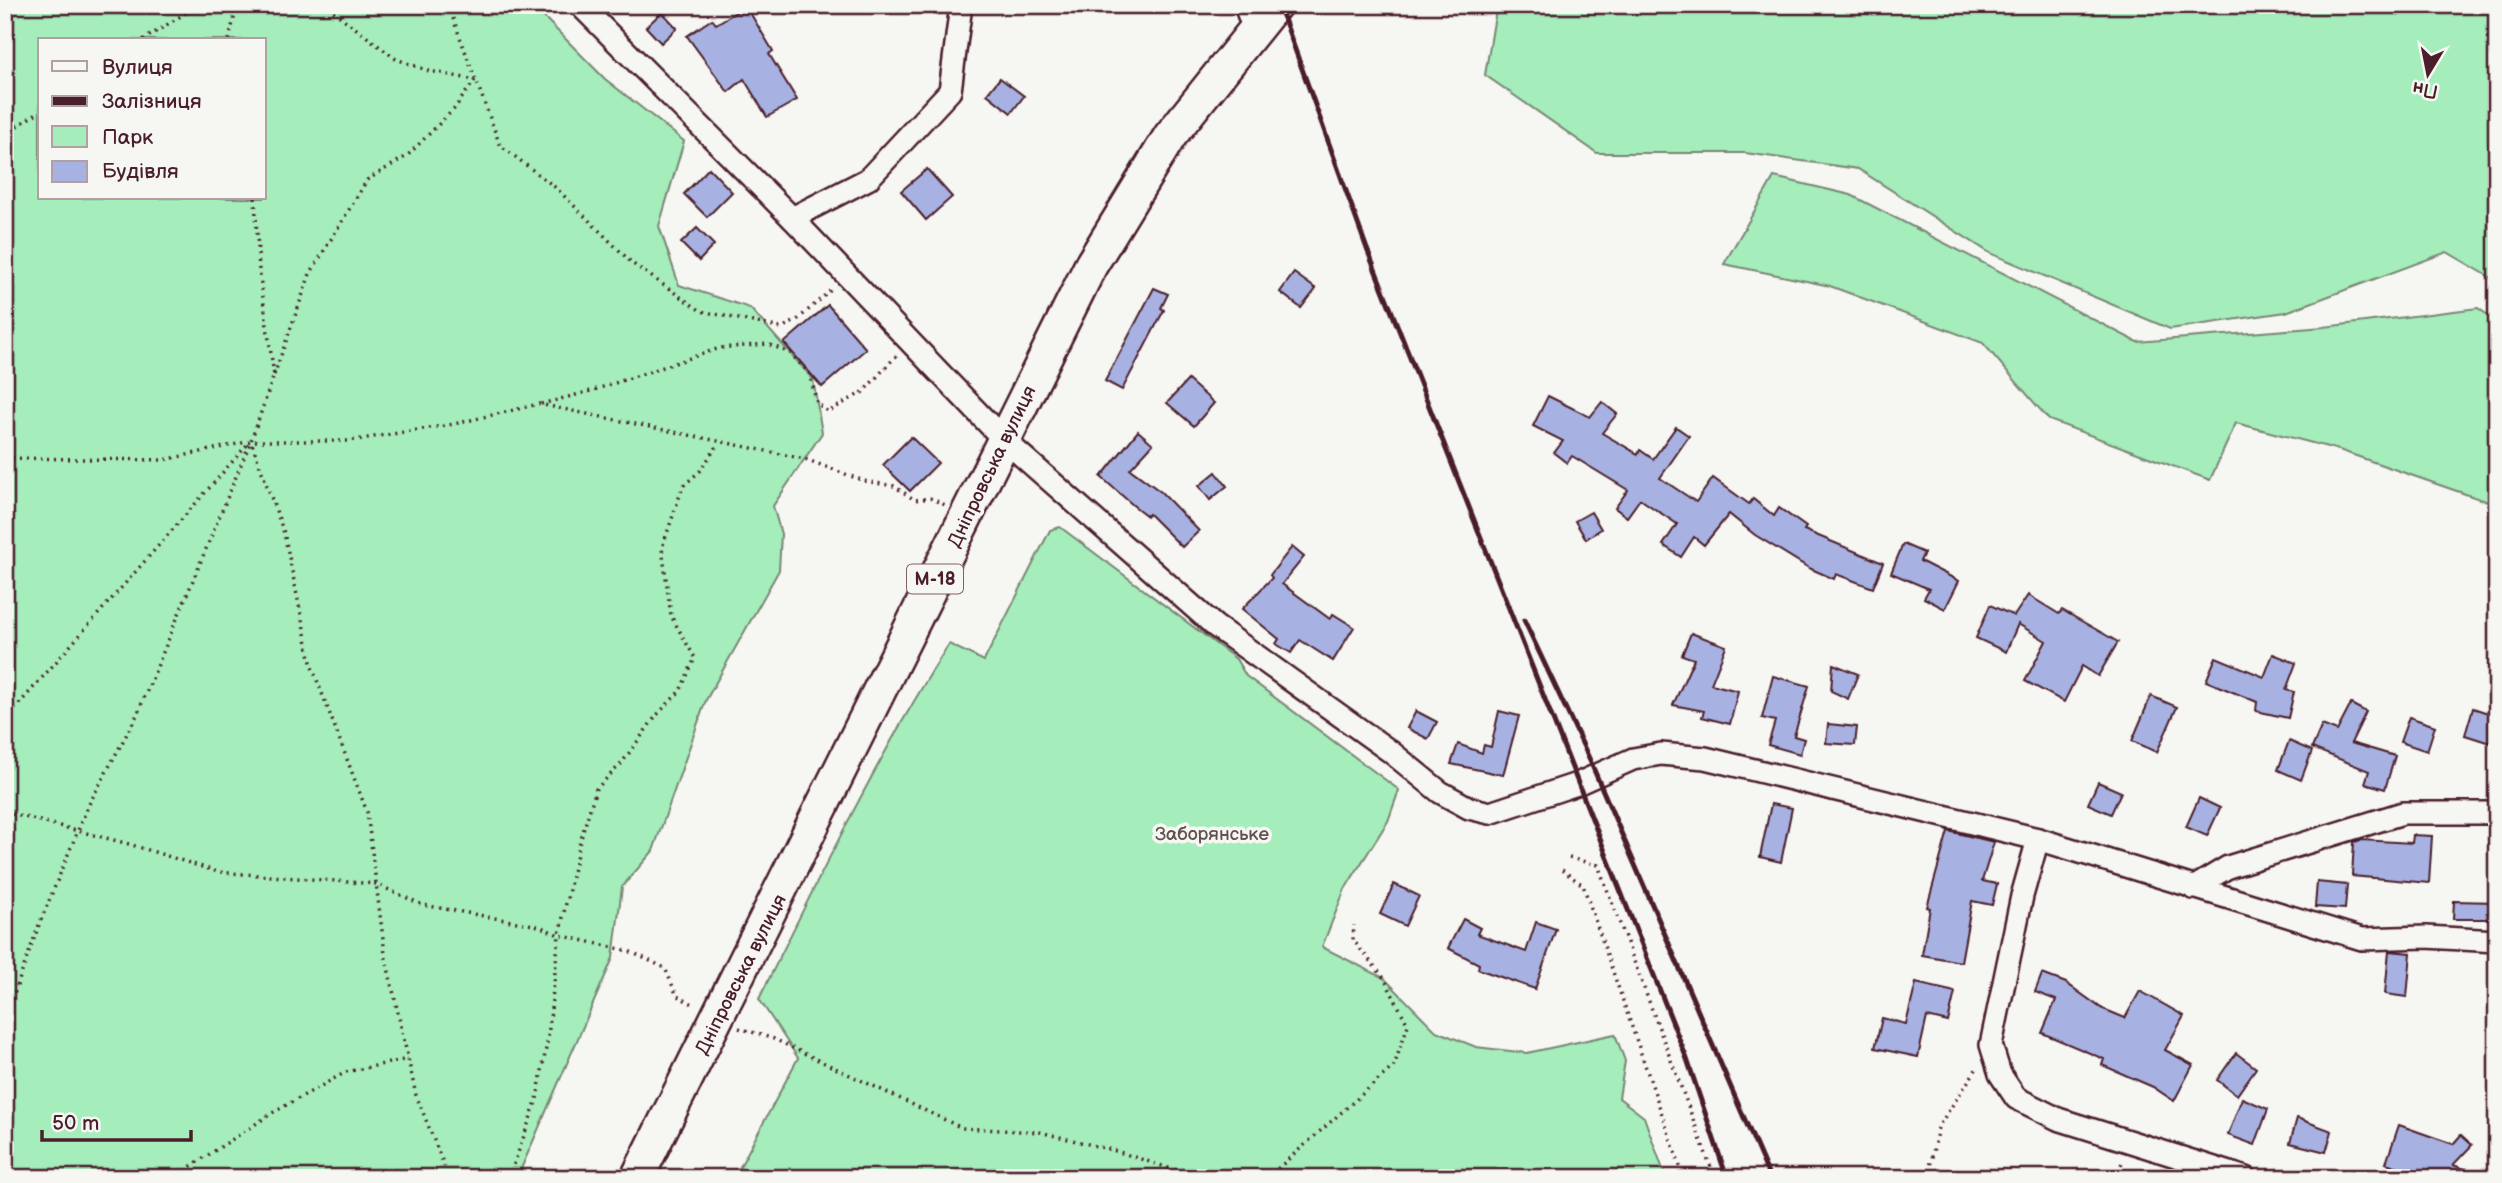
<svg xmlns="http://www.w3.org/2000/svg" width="2502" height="1183" font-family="'Balsamiq Sans',sans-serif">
<rect width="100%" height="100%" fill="#f6f6f2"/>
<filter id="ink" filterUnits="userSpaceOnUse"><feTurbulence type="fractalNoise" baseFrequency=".0143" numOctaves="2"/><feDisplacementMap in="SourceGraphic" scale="14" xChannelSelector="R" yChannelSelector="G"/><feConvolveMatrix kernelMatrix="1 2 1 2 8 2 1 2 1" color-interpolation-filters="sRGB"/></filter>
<g filter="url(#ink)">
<g fill="#a5edbb" stroke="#788673" stroke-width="2" fill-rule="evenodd">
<path d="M5,5H532L605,79L684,141L659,226L679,285L750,308L813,379L822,433L773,506L781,534L779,570L706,700L653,851L622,887L613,958L517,1178H5ZM40,40H264V198H40Z"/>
<polygon points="1500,5 2497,5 2497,281 2447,252 2286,312 2170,329 1990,253 1858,169 1745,153 1597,153 1485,75 1496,10"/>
<polygon points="1774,177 1851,195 2137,342 2324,327 2478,308 2497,322 2497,505 2339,450 2236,423 2210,480 2049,420 1983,343 1830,286 1724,264"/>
<path d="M1060,527L1236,659L1246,676L1399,790L1388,821L1345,889L1322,947L1384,978L1436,1031L1476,1047L1527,1053L1615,1034L1625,1061L1619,1098L1644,1117L1666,1178H734L798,1058L759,999C819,878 877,757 949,644L984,661L1050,530Z"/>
</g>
<g fill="#a8b2e2" stroke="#4a1f2b" stroke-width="2">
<polygon points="746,6 773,51 769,54 797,100 767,117 744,79 728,92 687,36 712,19 716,24"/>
<polygon points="662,12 677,28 661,43 646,27"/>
<polygon points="1000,78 1024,96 1011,113 987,94"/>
<polygon points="709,168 732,192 707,217 684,194"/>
<polygon points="927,169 952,197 926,220 901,191"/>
<polygon points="697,228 714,245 699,261 681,243"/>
<polygon points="1294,273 1316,289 1301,308 1280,292"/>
<polygon points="1154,288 1168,294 1161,308 1164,310 1122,390 1105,381"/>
<polygon points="828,305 866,349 822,387 784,343"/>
<polygon points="1188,380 1214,403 1194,426 1167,403"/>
<polygon points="1548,396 1590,417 1602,402 1617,414 1602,433 1638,454 1640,450 1653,459 1676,427 1689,436 1660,478 1696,502 1713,478 1749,504 1753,499 1774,516 1779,508 1806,527 1804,530 1883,563 1873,588 1836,574 1834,579 1809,568 1755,535 1729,514 1704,545 1694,537 1681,557 1663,545 1677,524 1640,499 1627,517 1615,508 1628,490 1572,456 1567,463 1554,453 1563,441 1533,426"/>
<polygon points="1138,431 1153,444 1130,469 1161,492 1199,531 1182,547 1149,514 1147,516 1134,506 1101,477"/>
<polygon points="911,437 938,463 910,491 883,465"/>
<polygon points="1216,472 1227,486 1210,500 1199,486"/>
<polygon points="1591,512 1601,529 1586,539 1575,521"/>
<polygon points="1903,544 1924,553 1920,561 1959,581 1945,609 1924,598 1929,589 1891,573"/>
<polygon points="1292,547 1304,557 1282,584 1330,619 1333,614 1354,627 1333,661 1300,640 1291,653 1276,644 1279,639 1242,609 1272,578 1270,575"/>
<polygon points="2028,595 2059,614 2062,610 2118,642 2098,676 2082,666 2064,702 2025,681 2046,641 2018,624 2006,652 1976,638 1990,605 2014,616"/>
<polygon points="1691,633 1726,646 1711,684 1738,691 1730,724 1702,717 1704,711 1673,705 1694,659 1682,655"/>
<polygon points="2273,654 2296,663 2286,690 2294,692 2288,718 2256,711 2257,702 2206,681 2216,657 2264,677"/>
<polygon points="1833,664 1858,674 1848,699 1831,691"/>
<polygon points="1773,676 1809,686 1794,736 1804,739 1800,754 1768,745 1775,721 1762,718"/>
<polygon points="2151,696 2177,707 2157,752 2132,741"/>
<polygon points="2351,704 2366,712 2351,743 2395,756 2385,789 2365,783 2369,771 2312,748 2322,725 2337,731"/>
<polygon points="2473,708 2497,716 2493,744 2465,735"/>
<polygon points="1416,711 1437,722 1428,739 1407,728"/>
<polygon points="1499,711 1519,716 1503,775 1451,764 1458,744 1482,753 1484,745 1491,747"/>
<polygon points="2409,717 2435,726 2427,751 2400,742"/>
<polygon points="1828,724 1857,727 1855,745 1826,743"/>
<polygon points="2289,741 2312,751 2301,780 2278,770"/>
<polygon points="2098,782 2121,792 2111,814 2088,804"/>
<polygon points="2199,798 2220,808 2207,836 2186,827"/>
<polygon points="1771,804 1792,808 1781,862 1760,857"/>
<polygon points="1948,831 1994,842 1982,881 1997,884 1992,905 1972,901 1961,962 1922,955 1930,908 1927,907"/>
<polygon points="2413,835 2432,836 2429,883 2352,876 2354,842 2361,840 2412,843"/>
<polygon points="2317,882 2347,885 2345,909 2315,907"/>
<polygon points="1394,884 1419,896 1405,926 1380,914"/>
<polygon points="2454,901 2497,902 2497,919 2453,919"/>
<polygon points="1463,919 1480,928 1477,934 1526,952 1536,922 1556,929 1535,989 1478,969 1479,964 1448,948"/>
<polygon points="2389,951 2411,953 2407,997 2385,994"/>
<polygon points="2042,974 2066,983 2101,1008 2125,1018 2140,991 2184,1016 2165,1050 2193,1065 2174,1101 2153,1087 2102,1065 2104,1059 2042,1033 2056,1000 2035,992"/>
<polygon points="1916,983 1955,992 1948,1022 1927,1017 1918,1057 1875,1048 1882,1018 1906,1024"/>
<polygon points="2236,1053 2256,1068 2237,1095 2217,1080"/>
<polygon points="2242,1098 2268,1109 2255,1145 2228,1135"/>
<polygon points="2297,1118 2332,1131 2326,1152 2290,1143"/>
<polygon points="2399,1125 2453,1144 2461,1135 2472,1145 2453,1165 2483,1175 2483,1178 2431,1178 2386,1163"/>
</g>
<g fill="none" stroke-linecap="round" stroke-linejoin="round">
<defs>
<g id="minor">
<polyline points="580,5 792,218 1003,439 1215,626 1391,752 1440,792 1469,808 1490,813 1577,784 1633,759 1661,754 1705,758 2038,839 2362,939 2426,937 2497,941"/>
<polyline points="1245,5 1254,30"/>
<polyline points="792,218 868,179 950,91 961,5"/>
<polyline points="2038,839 2022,896 1991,1045 2000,1074 2016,1098 2058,1119 2246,1178"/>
<polyline points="2193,888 2228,867 2403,813 2497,813"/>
</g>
<polyline id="highway" points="637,1178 1091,265 1170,136 1275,5"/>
</defs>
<use href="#minor" stroke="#4a1f2b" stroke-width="26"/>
<use href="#highway" stroke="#4a1f2b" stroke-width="37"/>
<g stroke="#4a1f2b" stroke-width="3.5" stroke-dasharray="2 5" stroke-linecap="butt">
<polyline points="448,5 500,145 556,188 633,264 701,311 781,328 796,321 832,289"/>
<polyline points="143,40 198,5"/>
<polyline points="229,40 237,5"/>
<polyline points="5,134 40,111"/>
<polyline points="255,198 259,270 274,375 251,441 284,533 312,667 367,812 385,954 416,1095 449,1178"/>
<polyline points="274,375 310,274 367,180 407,156 454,109 475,80 429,71 396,59 325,5"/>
<polyline points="541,404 591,391 720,348 768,344 790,353 809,373 817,403 828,412 863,392 897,355"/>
<polyline points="5,458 164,460 251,441 349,441 454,424 539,404 805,459 864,481 894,486 915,500 930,498 945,505"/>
<polyline points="5,720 247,445"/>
<polyline points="5,812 129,844 218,872 376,884 423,905 539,926 559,935 629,951 665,968 677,996 695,1005"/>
<polyline points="1569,858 1598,865 1715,1178"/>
<polyline points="1562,870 1583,885 1684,1178"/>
<polyline points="5,1019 39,925 88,806 137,715 250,443"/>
<polyline points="739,1028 774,1039 962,1128 1040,1132 1116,1151 1199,1178"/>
<polyline points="173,1178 274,1112 346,1072 408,1059"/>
<polyline points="509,1178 537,1099 548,1037 559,935 579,845 596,789 621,764 656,716 680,691 695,658 671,616 662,548 683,486 700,471 719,443"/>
<polyline points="1267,1178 1394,1066 1408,1025 1384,978 1353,940 1354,925"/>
<polyline points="1928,1178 1938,1127 1977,1068"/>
<polyline points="2116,1178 2123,1160"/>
</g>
<use href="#minor" stroke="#f6f6f2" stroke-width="21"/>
<use href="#highway" stroke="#f6f6f2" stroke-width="32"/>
<g stroke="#4a1f2b" stroke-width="5">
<polyline points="1279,5 1367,249 1687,1059 1727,1178"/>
<polyline points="1524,620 1588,756 1770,1178"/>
</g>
</g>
</g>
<g text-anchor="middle" stroke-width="7" stroke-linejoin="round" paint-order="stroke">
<rect fill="#f6f6f2" stroke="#7e6067" stroke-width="2" x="907" y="564.5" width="56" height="29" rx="5"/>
<g font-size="18" font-weight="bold" fill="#4a1f2b">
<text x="935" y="585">М-18</text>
</g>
<g font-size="19" fill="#4a1f2b" stroke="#f6f6f2">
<text transform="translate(991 466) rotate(-64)" y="7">Дніпровська вулиця</text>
<text transform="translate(740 974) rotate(-63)" y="7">Дніпровська вулиця</text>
</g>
<g font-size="19" fill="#61524f" stroke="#f6f6f2">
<text x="1212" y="840">Заборянське</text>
</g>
</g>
<rect width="2502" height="1183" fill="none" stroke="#f6f6f2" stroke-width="28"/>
<rect x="14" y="14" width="2474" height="1155" fill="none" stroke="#4a1f2b" stroke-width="2.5" filter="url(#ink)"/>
<rect x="38" y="38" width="228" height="161" fill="#f6f6f2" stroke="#b1a0a2" stroke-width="2"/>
<rect x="52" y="61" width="35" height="10" fill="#f6f6f2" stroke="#b1a0a2" stroke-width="2"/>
<text x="102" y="74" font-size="21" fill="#4a1f2b">Вулиця</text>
<rect x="52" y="96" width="35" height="10" fill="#4a1f2b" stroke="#b1a0a2" stroke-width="2"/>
<text x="102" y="108" font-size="21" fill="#4a1f2b">Залізниця</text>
<rect x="52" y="126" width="35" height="21" fill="#a5edbb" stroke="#b1a0a2" stroke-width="2"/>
<text x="102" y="144" font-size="21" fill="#4a1f2b">Парк</text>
<rect x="52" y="161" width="35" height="21" fill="#a8b2e2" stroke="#b1a0a2" stroke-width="2"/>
<text x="102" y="178" font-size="21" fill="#4a1f2b">Будівля</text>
<g transform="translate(2428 74) rotate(190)" stroke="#f6f6f2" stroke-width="5" paint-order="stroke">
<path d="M0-5L12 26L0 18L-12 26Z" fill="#4a1f2b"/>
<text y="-10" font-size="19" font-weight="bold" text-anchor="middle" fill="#4a1f2b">Пн</text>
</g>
<path d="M42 1130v10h149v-10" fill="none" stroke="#4a1f2b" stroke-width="3.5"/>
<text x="52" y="1130" font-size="21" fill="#4a1f2b" stroke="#f6f6f2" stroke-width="5" paint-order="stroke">50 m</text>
</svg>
